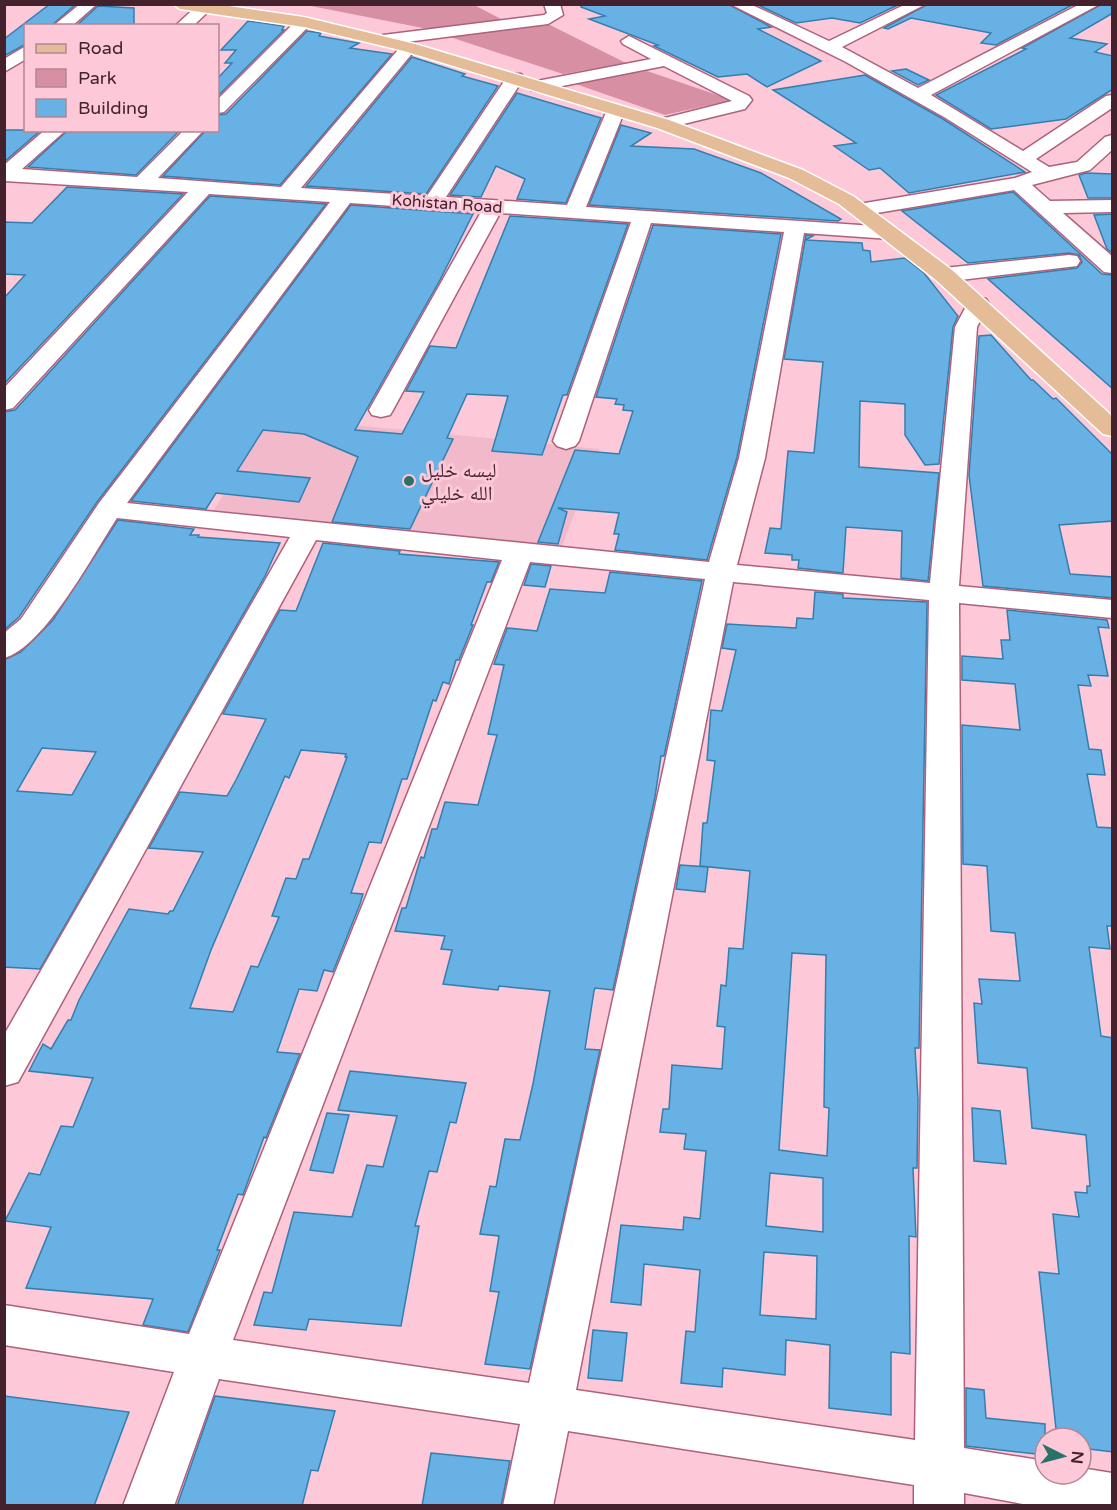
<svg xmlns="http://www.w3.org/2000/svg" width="1117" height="1510" font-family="'Varela Round','Noto Naskh Arabic',sans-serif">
<rect width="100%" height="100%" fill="#fdc8d7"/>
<polygon fill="#f1b9c9" points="272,417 599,449 561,549 212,513"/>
<g fill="#d78fa4">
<polygon points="306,5 474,5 505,21 428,29"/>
<polygon points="544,22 626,63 563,74 450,37"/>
<polygon points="647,71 732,100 665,115 570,82"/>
</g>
<g fill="#68b1e4" stroke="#347eae" stroke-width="1.5" fill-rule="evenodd">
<polygon points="50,4 76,4 51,26 26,26 26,44 4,56 4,39"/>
<polygon points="582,4 728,4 771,27 758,29 821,61 767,87 747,74 718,77 654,46 658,45 589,19 605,16 581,7"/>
<polygon points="756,4 900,4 860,23 832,18 796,23"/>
<polygon points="928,4 1074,4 996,45 981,43 991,33 911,18 888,29 884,28"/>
<polygon points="1102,4 1113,4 1113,13 1070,38 1107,44 1095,52 1113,56 1113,89 1066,119 991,129 936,95 1026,49 1022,48"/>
<polygon points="98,6 134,8 134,26 76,26"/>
<polygon points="248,21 284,26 282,30 284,30 218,96 218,78 232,63 225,63 236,50 221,50"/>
<polygon points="307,31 321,33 319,36 359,43 350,48 392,54 280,185 163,176 206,130 218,130 218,115 226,114"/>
<polygon points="412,57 465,74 462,76 498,86 426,194 306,186"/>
<polygon points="906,69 929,80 918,85 892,71"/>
<polygon points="865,75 943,119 1025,172 909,193 880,168 869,170 834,146 856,143 773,90"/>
<polygon points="517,93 601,118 566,203 517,199 525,179 496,166 481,197 450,195"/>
<polygon points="621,125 651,133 631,146 694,149 761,173 841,219 838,221 589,205"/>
<polygon points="4,130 41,130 4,162"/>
<polygon points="68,130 180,130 136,175 28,167"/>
<polygon points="1086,173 1113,174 1113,198 1088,198 1079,175"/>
<polygon points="67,187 183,194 4,384 4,298 25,275 4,274 4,222 32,223"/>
<polygon points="1013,192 1102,274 1113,275 1113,389 988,279 1077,268 1082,262 1079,255 1069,253 968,263 902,211"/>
<polygon points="210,196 326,204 97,502 19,617 4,630 4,412 15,410"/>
<polygon points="351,205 473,214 440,280 355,430 402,434 424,392 406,391 430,346 456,348 510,216 628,224 567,395 563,395 542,455 492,451 508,396 467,394 447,438 453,439 410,529 332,522 358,457 304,434 263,430 237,471 310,478 299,502 216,493 206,509 131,501"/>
<polygon points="1113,214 1113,253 1107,249 1094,215"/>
<polygon points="653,225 781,234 737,457 707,560 615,550 619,534 614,534 619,513 558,508 567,512 558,544 538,542 575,450 619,454 633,411 623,410 624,405 615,404 617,399 596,397"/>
<polygon points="806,235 813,236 805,240 862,243 863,250 870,251 871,262 905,258 924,273 958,316 953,327 939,464 925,465 905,435 905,404 860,401 859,467 939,473 928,581 901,578 902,531 846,527 843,573 798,568 799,560 792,560 792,555 765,553 770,528 781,529 788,451 814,453 823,362 784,359"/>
<polygon points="991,335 1031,380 1033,380 1053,399 1056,398 1113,455 1113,521 1059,525 1070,574 1113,577 1113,598 983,586 969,475 979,336"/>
<path d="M118,520L194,529L190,535H199L198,537L280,543L265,576L40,969L4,967V660L21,652L53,620ZM42,748L96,752L72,795L17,791Z"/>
<path d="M323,543L400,551L399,554L499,562L491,582H487L471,625H473L459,660H456L449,684L443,682L436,701L433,700L407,779H402L381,843L369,842L351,893L363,894L360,904L333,972L324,970L317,991L299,989L277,1052L300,1054L266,1138L264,1137L243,1195L238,1194L217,1250H220L188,1332L143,1325L153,1299L26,1288L51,1227L5,1221L29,1173L40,1175L61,1126L73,1127L93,1078L29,1071L43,1044L51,1049L68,1020H71L79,1000L129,909L168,914L170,911H173L203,852L149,848L180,792L227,796L236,780L266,719L223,714L280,610L296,611ZM301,750L346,754L345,757H347L309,859H303L296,879L286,878L272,916L279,917L258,967L251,966L233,1012L190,1008L211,950L285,776L289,778Z"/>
<polygon points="531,564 551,566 545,587 524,585"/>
<polygon points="610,572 702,581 664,756 661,756 655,797 613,990 595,988 594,991 585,1049 600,1050 530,1369 485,1364 499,1292 490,1291 499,1236 480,1234 490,1186 496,1187 505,1139 520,1140 533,1084 550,991 499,986 498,990 443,984 452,950 441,949 445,936 395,931 402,908 406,908 421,857 424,858 432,829 437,829 445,802 478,805 497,735 488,734 504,665 494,664 507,628 537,631 550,589 605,593"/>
<path d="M815,592L843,594V598L927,602L919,1048H915L918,1099L917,1168H913L916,1237L909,1236L910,1354L891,1352V1415L829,1408L830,1345L786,1340L785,1375L723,1368L722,1387L681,1383L686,1331L695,1332L700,1270L644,1264L641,1305L611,1302L621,1225L683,1230L684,1217L700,1219L706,1151L684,1149L686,1134L660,1132L663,1109H669L672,1065L722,1069L725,1027L717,1026L721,985L726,986L729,948L743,949L750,871L700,866L703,823H707L715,761L707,760L711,710L722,711L736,650L722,648L727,624L796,628L797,618L813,619ZM792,953L826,955L824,1107L829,1108L827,1156L779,1150ZM770,1173L823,1178V1232L766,1226ZM764,1252L817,1256L816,1319L760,1315Z"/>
<polygon points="1007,610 1107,620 1109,628 1098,627 1108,676 1088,675 1091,686 1078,685 1089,749 1101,750 1105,775 1087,774 1097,827 1113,828 1113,926 1107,926 1110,949 1089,947 1101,1036 1113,1038 1113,1452 1081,1448 1081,1438 1057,1438 1039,1272 1059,1274 1053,1214 1079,1217 1075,1192 1087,1193 1087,1186 1090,1186 1086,1135 1032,1128 1027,1068 978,1063 974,1003 982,1004 979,979 1020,981 1015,933 991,931 987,866 963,864 962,725 1020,730 1015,684 962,680 962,656 1003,659 1001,640 1010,640"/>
<polygon points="680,865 708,867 705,892 676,889"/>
<polygon points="350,1071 466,1083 456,1123 450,1122 437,1172 429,1171 415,1226 419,1226 401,1326 309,1319 306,1330 254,1325 264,1292 272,1293 294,1212 352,1217 367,1165 383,1167 397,1116 338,1110"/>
<polygon points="972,1108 1000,1111 1006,1164 974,1161"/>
<polygon points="327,1113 349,1115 333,1173 310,1170"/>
<polygon points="593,1330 627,1333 622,1381 588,1378"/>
<polygon points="966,1388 984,1390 986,1418 1045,1424 1045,1455 966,1446"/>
<polygon points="4,1396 129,1412 94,1506 4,1506"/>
<polygon points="215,1396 335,1411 318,1471 311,1470 302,1506 177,1506"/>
<polygon points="431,1453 510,1461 501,1506 422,1506"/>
</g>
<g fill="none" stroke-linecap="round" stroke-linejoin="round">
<defs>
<g id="minor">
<polygon points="80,4 97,4 72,26 53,26"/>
<polygon points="199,4 211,4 213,7 193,26 175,26"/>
<polygon points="544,4 560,4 563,15 548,24 383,45 375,40 383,35 544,15 547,13"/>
<polygon points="730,4 750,4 829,41 906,4 926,4 842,47 918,88 1080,4 1100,4 931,95 1023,151 1106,96 1112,95 1112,108 1036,159 1049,167 1077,162 1105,137 1112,135 1112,150 1090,170 1032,185 1050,201 1112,200 1112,212 1063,213 1112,256 1112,273 1104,272 1014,190 859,216 852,214 849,210 852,206 859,204 1015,178 1032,172 944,117 846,62"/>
<polygon points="304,17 310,19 312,22 310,25 224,112 218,113 218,99 298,19"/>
<polygon points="629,36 749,96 752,100 745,109 663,129 657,128 654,124 657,120 732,101 664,66 537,91 531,90 528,86 531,82 537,81 651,59 623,44 621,41"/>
<path d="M409,42L415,44L417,47L415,50L301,188L427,196L509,74H521L524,78L446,197L567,205L607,110L610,106H622L625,110L586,207L890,227L897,229L900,233L897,237L890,239L804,233L765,458L737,565L930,583L955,327L970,299L978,297L986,299L989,304L977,327L959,586L1112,600V618L959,603L964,1448L1045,1461V1474H1081V1468L1112,1473V1506H1034L964,1493V1506H914V1485L568,1431L553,1506H503L520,1424L219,1379L174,1506H123L174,1372L4,1345V1305L189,1334L502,560L316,540L18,1082L4,1086V1035L290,537L117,518C94,553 44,648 4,658V633L21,619L99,503L330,202L209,194L13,408L4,410V388L188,192L4,181V165L45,130H66L22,169L137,177L184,130H204L158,178L281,187L403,44ZM350,203L481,212L369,410L372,415L381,417L390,415L393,410L500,213L631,222L553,441L557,446L566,449L575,446L579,441L651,223L784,232L739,458L709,562L127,503ZM530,562L705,579L529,1383L233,1340ZM733,582L929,600L915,1440L576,1390Z"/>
<polygon points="26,46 26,59 4,72 4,59"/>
<polygon points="1069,255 1077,256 1080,261 1077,266 944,282 936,280 933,275 936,270 944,268"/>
</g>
<polygon id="major" points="173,4 215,4 304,17 415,44 669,120 803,170 853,196 952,270 1112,416 1112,436 1103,434 936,280 839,204 789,178 657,128 404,51 304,27 180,9"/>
</defs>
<use href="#minor" stroke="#ae617a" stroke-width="3"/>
<use href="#major" stroke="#fff" stroke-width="3"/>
<use href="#minor" fill="#fff" fill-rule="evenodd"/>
<use href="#major" fill="#e5bc98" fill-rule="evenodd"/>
</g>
<circle fill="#2c7165" stroke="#fdc8d7" stroke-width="2" cx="409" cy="481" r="6"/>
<g text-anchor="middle" stroke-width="6" stroke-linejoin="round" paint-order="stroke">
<g font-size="16" fill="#43222d" stroke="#fdc8d7">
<text transform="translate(447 203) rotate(4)" y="6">Kohistan Road</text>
</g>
<g font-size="20" fill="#43222d" stroke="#fdc8d7" text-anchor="start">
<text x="421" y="477">ليسه خليل<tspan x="421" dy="23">الله خليلي</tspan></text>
</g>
</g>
<rect width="1117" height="1510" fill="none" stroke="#43222d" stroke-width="12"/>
<rect x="24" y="24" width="195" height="108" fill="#fdc8d7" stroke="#b38693" stroke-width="1.5"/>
<rect x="36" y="44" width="30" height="9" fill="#e5bc98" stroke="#b38693" stroke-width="1.5"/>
<text x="78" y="54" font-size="18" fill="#43222d">Road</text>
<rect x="36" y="69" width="30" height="18" fill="#d78fa4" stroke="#b38693" stroke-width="1.5"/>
<text x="78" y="84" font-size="18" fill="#43222d">Park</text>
<rect x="36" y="99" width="30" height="18" fill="#68b1e4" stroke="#b38693" stroke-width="1.5"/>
<text x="78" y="114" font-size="18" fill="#43222d">Building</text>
<g transform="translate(1063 1456) rotate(96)"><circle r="28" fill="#fdc8d7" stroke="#b38693" stroke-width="1.5"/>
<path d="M0-4.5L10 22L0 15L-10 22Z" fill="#2c7165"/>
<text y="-9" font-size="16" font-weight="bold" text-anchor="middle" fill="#43222d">N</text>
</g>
</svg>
